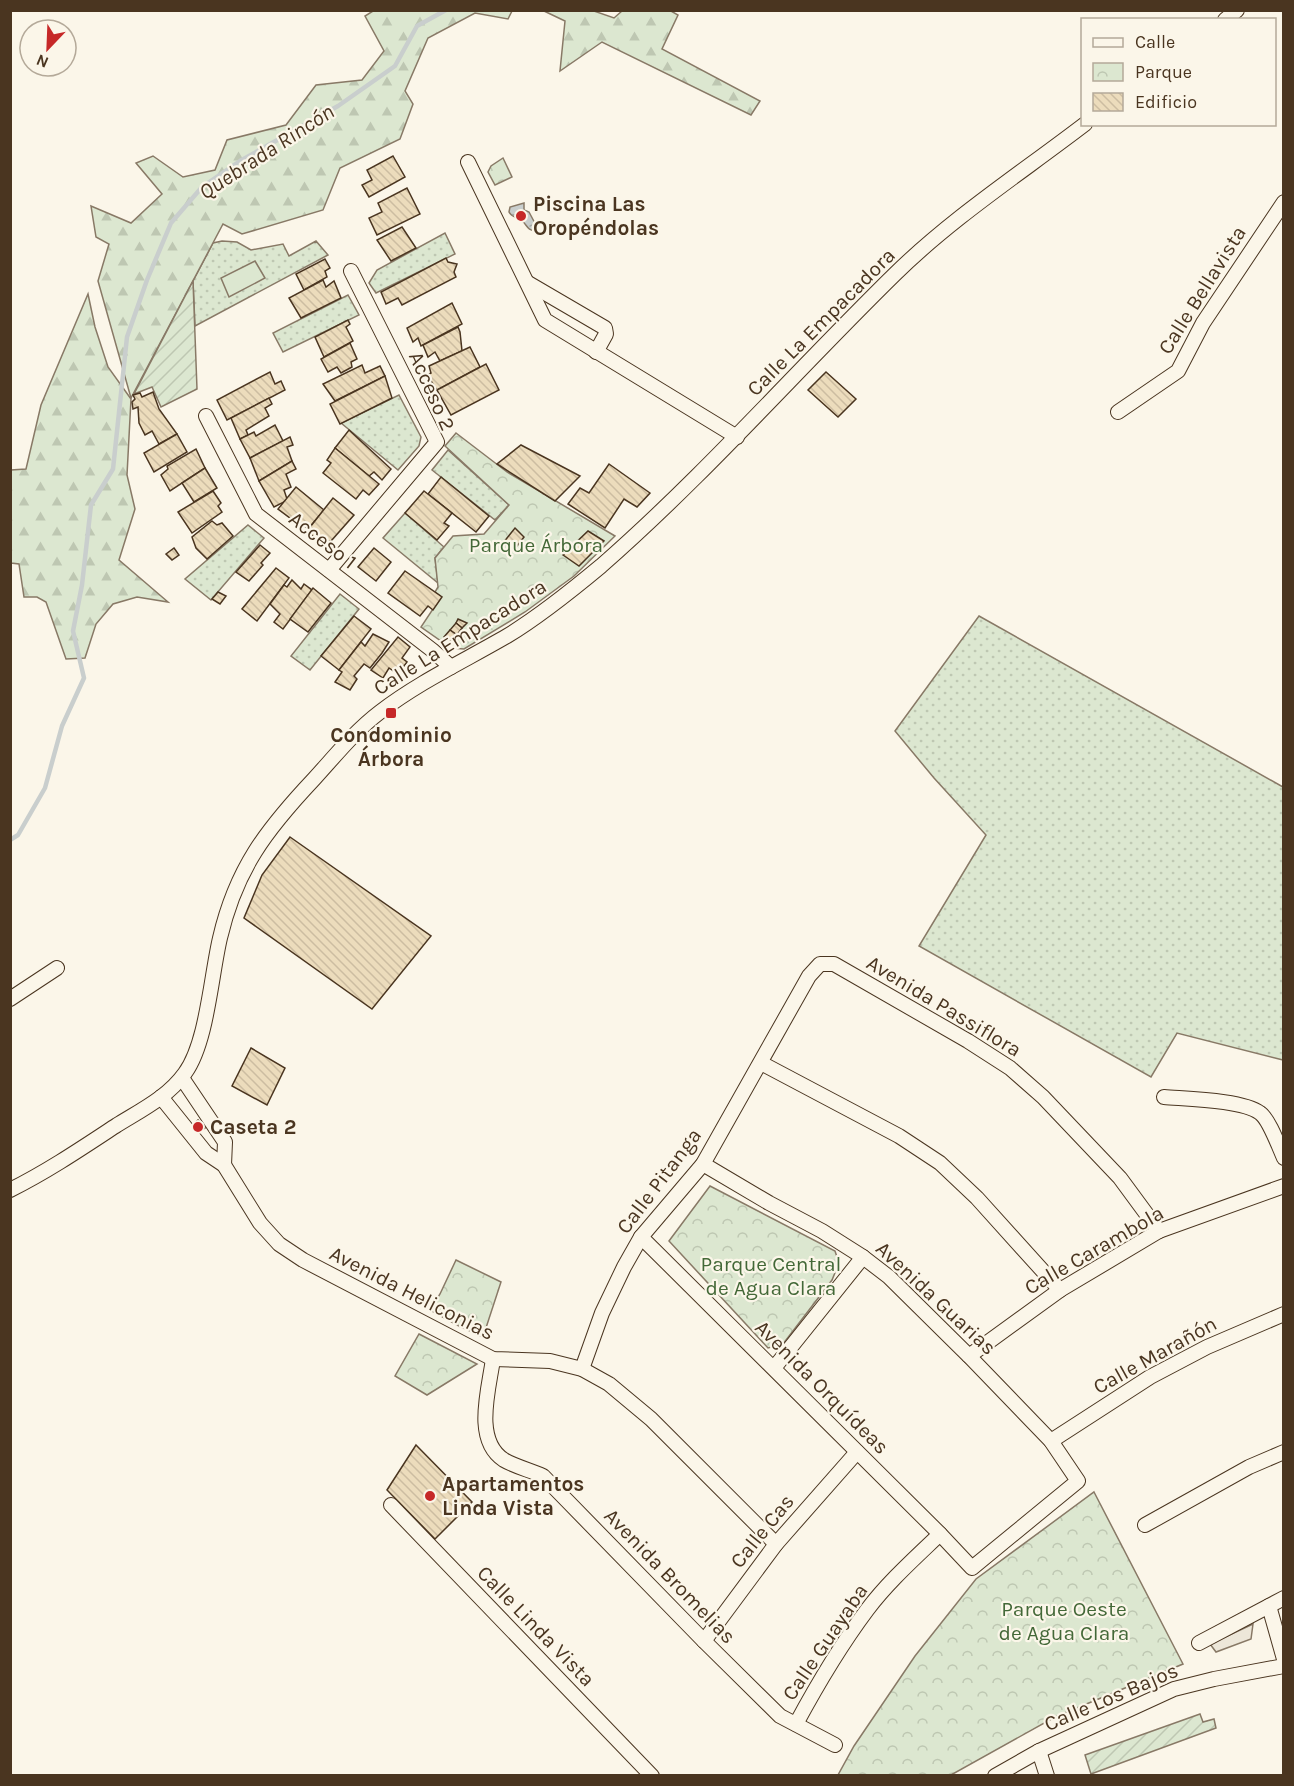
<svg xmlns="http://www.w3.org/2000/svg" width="1294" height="1786" font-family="Karla,sans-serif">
<defs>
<pattern id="grass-dots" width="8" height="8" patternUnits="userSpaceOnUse" patternTransform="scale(1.5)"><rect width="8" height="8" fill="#dce7d0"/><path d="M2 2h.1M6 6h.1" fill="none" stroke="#bec7b2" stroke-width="1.8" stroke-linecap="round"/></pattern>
<pattern id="forest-firs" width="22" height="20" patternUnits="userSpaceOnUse" patternTransform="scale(1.5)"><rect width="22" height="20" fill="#dce7d0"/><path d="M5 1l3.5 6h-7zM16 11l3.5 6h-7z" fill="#bec7b2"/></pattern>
<pattern id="park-crowns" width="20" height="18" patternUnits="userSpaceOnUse" patternTransform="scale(1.5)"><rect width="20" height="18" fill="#dce7d0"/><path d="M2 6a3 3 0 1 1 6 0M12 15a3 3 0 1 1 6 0" fill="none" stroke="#bec7b2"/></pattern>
<pattern id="garden-furrows" width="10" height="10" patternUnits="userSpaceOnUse" patternTransform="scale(1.5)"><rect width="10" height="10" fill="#dce7d0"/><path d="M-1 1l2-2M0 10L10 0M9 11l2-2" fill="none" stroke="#bec7b2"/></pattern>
<pattern id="water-ripples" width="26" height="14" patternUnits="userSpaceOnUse" patternTransform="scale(1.5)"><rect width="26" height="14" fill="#c9cecd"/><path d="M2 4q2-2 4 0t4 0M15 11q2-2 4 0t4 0" fill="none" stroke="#a5a8a6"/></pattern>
<pattern id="building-back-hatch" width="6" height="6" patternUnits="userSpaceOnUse" patternTransform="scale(1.5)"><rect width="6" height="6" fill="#ecdcbc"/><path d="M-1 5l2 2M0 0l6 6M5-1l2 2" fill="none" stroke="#ccbda1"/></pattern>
</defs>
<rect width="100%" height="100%" fill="#fbf6e9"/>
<g fill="url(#grass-dots)" stroke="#887966" stroke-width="1.5">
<polygon points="445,233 455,254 376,293 369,283 377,270"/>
<polygon points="222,241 237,242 251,250 283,244 289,256 316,241 328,255 195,326 193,281 213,243"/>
<polygon points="348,295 359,315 283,352 273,333"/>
<polygon points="399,395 421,437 419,446 398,470 341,423"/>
<polygon points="448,450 509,505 495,520 432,470"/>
<polygon points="405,513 444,547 435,558 438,583 383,538"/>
<polygon points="248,525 264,538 211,600 185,579"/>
<polygon points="340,594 359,609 310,670 291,656"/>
<polygon points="979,616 1283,787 1283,1060 1177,1033 1151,1077 919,946 986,835 934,778 895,731"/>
</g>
<g fill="url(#forest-firs)" stroke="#887966" stroke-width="1.5">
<polygon points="373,11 512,11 508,19 475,13 428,38 405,91 413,104 400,139 340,168 323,210 242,234 223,224 131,398 98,281 109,244 96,237 91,206 131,223 162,194 136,163 153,156 183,177 215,170 227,140 286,125 316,85 362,80 384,51 365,16"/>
<polygon points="544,11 594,11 614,18 622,11 671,11 678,15 662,49 760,101 751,115 602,42 560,71 565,21"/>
<polygon points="88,294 95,327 108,367 131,399 127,475 135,509 119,560 168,602 137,597 113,604 96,624 85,658 66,659 46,602 37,597 24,597 19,564 11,563 11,470 26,469 41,405"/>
</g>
<g fill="url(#park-crowns)" stroke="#887966" stroke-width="1.5">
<polygon points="503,158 512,177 495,185 488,172 491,166"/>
<polygon points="456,433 507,472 615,536 574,576 525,612 464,649 451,648 421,627 441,597 435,592 438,587 435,558 453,536 484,534 509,505 445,446"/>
<polygon points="710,1186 835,1251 839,1263 832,1280 783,1344 768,1348 669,1241"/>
<polygon points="456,1260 501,1282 483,1337 459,1326 430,1310 440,1294"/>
<polygon points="419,1334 477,1364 427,1395 395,1376"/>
<polygon points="1094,1492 1183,1664 1055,1717 951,1775 838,1775 854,1746 915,1656 976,1579"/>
</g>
<g fill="url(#garden-furrows)" stroke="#887966" stroke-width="1.5">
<polygon points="193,281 197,389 161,407 152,387 134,394"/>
<polygon points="1200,1714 1203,1722 1214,1719 1216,1728 1091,1774 1085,1755"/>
</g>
<polygon fill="#dce7d0" stroke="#887966" stroke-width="1.5" points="255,261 265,278 229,297 221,278"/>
<polygon fill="#ede7d9" stroke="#887966" stroke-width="1.5" points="1253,1624 1251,1639 1216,1652 1210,1644"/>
<path fill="url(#water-ripples)" stroke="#887966" stroke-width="1.5" d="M524,203V210L529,212L537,227L536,231C526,230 528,225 521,220C516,216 512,218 509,212L510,207Z"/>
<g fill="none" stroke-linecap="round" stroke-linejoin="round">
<polyline stroke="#c9cecd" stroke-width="4.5" points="10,840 18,835 45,788 62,726 84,678 73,631 82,585 91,505 113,469 127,337 147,280 171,223 202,187 240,161 338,106 395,66 417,26 446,10"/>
</g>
<g fill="url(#building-back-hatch)" stroke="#4a3520" stroke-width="1.5">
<polygon points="393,156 405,177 369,197 362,185 372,180 367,170"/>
<polygon points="407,188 420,214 377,235 369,218 382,212 378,203"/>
<polygon points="402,227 416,248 391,261 377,240"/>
<polygon points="446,258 448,262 457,264 454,272 456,277 402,305 398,298 386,304 381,292"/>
<polygon points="325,259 330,268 325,271 327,277 304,290 296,274"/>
<polygon points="323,280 326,287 334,281 341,298 301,318 289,298"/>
<polygon points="452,303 462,324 421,346 418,338 413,342 407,328"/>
<polygon points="348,320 350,324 346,327 353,341 324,357 315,337"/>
<polygon points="458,327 460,332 462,351 440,361 435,352 428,357 423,345"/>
<polygon points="350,343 357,359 351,362 352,367 341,373 337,367 328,372 321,359"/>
<polygon points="470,347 480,367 437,390 427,375 431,373 429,366"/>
<polygon points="486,364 499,390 451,415 437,390"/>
<polygon points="362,365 365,373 380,366 385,376 335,401 323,384"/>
<polygon points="270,372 275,384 281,381 285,390 227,420 217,400"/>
<polygon points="826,372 856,399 838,417 808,390"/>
<polygon points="385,376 392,398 340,424 330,404"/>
<polygon points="153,392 159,409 177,434 159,444 152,431 145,435 139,423 138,407 133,409 132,402 135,399 133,395 140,393 142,397"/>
<polygon points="269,398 272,404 265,408 269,416 246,430 248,435 240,439 231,418"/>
<polygon points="275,425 283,441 250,458 240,439 254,432 256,436"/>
<polygon points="349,430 391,469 382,480 374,472 369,476 335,448"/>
<polygon points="177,434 187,452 154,472 144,453"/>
<polygon points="290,437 293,445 287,447 292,461 259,481 250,458"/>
<polygon points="521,445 580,476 555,501 497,464"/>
<polygon points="335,448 379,484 369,495 363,490 356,499 323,473 331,463 327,460"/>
<polygon points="196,449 205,468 170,491 161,475 168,469 167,466"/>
<polygon points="292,461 296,469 286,474 291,487 284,490 287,499 284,502 274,507 259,481"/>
<polygon points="609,464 650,493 637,507 624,499 605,528 568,504 580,488 589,493"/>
<polygon points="205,468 217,488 194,502 182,483"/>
<polygon points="441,477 489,516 476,532 428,494"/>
<polygon points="296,487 324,510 308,529 295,518 294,521 278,509"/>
<polygon points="213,491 221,503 218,506 222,512 192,533 178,512"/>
<polygon points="424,491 452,513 444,523 449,526 437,540 405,513"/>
<polygon points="333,498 354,515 331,541 326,542 317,539 307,531"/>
<polygon points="212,521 217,525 222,523 233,536 207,559 196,548 192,537"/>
<polygon points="515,528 524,537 514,550 503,543"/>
<polygon points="588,531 604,541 579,566 563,555"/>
<polygon points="260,545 270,553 261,563 263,565 249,581 236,572"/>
<polygon points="174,548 179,555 172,560 166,554"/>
<polygon points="374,548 391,562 376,581 358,567"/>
<polygon points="276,568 289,578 257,621 242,609"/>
<polygon points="405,571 442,597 433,610 428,606 420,616 388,593"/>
<polygon points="292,580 301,589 304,584 312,590 283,629 274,622 280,614 270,604 284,585 287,587"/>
<polygon points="313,588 331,603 308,632 290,619"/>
<polygon points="218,592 226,596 220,604 212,599"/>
<polygon points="354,616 371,629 339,670 321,656"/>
<polygon points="458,619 467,623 462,628 456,623"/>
<polygon points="456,623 462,628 457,635 450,630"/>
<polygon points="450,630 457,635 450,642 444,637"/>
<polygon points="373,634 389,642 382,653 370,668 364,664 354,676 357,679 350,690 335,682 342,672 339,670 361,642 365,646"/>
<polygon points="398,637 410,647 402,658 407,662 398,674 389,668 383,678 371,670"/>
<polygon points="290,837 431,936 372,1009 244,918 262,875"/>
<polygon points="251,1048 285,1068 267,1105 232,1086"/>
<polygon points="198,1120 205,1128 197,1134 191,1126"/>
<polygon points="416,1445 472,1502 435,1539 387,1490"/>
</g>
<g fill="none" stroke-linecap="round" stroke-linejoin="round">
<defs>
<g id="minor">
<polyline points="1225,20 1237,10"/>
<polyline points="468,162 545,320 737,437"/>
<polyline points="528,283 605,328 606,334 596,352"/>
<polyline points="1118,412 1178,371 1203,323 1284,202"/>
<polyline points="206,416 256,514 432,650 451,667"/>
<polyline points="329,570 437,442 351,271"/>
<polyline points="10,999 57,968"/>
<polyline points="761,1063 899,1136 940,1163 977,1198 1060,1290"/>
<polyline points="182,1078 225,1142 224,1165"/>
<polyline points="161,1097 206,1153 224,1165 260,1223 279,1244 303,1260 493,1359 550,1361 582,1369 609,1384 651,1419 776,1544"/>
<path d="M1164,1097C1187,1099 1243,1100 1260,1113C1269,1119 1279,1147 1284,1158"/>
<path d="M10,1190C48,1171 82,1148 117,1125C141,1110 168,1097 185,1073C207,1043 211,976 220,938C236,869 266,830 314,779C335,756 355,731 380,712C419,682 464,661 507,636C540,616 571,591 601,566C705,475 796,371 895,274C952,218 1021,173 1085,124"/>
<polyline points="641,1237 940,1534 972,1568 1078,1481 1051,1441 969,1356 889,1277 863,1257 822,1231 769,1203 703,1164"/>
<polyline points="969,1356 1060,1290 1159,1231 1284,1186"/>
<path d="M493,1359C489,1389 473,1440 504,1460C516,1467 530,1470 543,1476L704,1641L780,1716L835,1745"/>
<polyline points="774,1368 863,1257"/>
<polyline points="582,1369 602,1313 624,1267 641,1237 703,1164 809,976 820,964 834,964 968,1041 1010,1068 1043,1097 1120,1178 1159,1231"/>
<polyline points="1051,1441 1150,1377 1207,1347 1284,1314"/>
<polyline points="391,1505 652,1776"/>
<polyline points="1145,1525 1249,1467 1284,1452"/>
<polyline points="1269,1606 1284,1659"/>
<polyline points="704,1641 776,1544 857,1452"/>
<polyline points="1199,1643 1284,1598"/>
<path d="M796,1724C817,1685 840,1646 867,1610C888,1582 915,1558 940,1534"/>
<polyline points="1039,1751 1047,1776"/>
<polyline points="995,1776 1039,1751 1174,1689 1214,1679 1284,1666"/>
</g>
</defs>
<use href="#minor" stroke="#4a3520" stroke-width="16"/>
<use href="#minor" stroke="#fbf6e9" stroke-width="14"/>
</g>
<g fill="#c62828" stroke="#fbf6e9" stroke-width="2">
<circle cx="521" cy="216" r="6"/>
<rect x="385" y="707" width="12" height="12" rx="3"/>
<circle cx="198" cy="1127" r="6"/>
<circle cx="430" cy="1496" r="6"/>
</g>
<g text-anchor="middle" stroke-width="4.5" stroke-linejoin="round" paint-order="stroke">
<g font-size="21" font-weight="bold" fill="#4a3520" stroke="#fbf6e9" text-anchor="start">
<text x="533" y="211">Piscina Las<tspan x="533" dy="24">Oropéndolas</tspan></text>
<text x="391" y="742" text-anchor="middle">Condominio<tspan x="391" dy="24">Árbora</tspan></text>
<text x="210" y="1134">Caseta 2</text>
<text x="442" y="1491">Apartamentos<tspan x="442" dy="24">Linda Vista</tspan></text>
</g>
<g font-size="21" fill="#4a3520" stroke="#fbf6e9">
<text transform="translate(1202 290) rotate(-58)" y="7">Calle Bellavista</text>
<text transform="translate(821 322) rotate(-45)" y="7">Calle La Empacadora</text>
<text transform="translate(432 391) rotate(66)" y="7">Acceso 2</text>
<text transform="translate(323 540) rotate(38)" y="7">Acceso 1</text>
<text transform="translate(460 637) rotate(-32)" y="7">Calle La Empacadora</text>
<text transform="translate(944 1006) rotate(31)" y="7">Avenida Passiflora</text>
<text transform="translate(659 1181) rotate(-53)" y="7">Calle Pitanga</text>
<text transform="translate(1094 1250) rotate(-30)" y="7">Calle Carambola</text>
<text transform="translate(412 1293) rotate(27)" y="7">Avenida Heliconias</text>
<text transform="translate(936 1298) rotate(43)" y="7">Avenida Guarias</text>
<text transform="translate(1155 1355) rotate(-29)" y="7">Calle Marañón</text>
<text transform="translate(822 1387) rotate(45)" y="7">Avenida Orquídeas</text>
<text transform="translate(762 1531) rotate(-51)" y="7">Calle Cas</text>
<text transform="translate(670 1576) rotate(46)" y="7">Avenida Bromelias</text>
<text transform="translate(536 1626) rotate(46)" y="7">Calle Linda Vista</text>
<text transform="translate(825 1642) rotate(-56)" y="7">Calle Guayaba</text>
<text transform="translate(1111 1697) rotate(-23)" y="7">Calle Los Bajos</text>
</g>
<g font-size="21" fill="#436837" stroke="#fbf6e9">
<text x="536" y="552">Parque Árbora</text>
<text x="771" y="1271">Parque Central<tspan x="771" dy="24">de Agua Clara</tspan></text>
<text x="1064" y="1616">Parque Oeste<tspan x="1064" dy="24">de Agua Clara</tspan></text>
</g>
<g font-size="22" font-style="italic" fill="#4a3520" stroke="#fbf6e9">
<text transform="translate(266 151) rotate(-33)" y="8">Quebrada Rincón</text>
</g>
</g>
<rect width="1294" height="1786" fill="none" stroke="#4a3520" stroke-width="24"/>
<rect x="1081" y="18" width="195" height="108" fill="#fbf6e9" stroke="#b4a999" stroke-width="1.5"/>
<rect x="1093" y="38" width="30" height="9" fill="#fbf6e9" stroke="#b4a999" stroke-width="1.5"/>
<text x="1135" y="48" font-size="18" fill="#4a3520">Calle</text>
<rect x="1093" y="63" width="30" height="18" fill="url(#park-crowns)" stroke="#b4a999" stroke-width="1.5"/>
<text x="1135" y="78" font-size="18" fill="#4a3520">Parque</text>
<rect x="1093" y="93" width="30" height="18" fill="url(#building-back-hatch)" stroke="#b4a999" stroke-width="1.5"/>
<text x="1135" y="108" font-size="18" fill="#4a3520">Edificio</text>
<g transform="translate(48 48) rotate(203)"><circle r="28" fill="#fbf6e9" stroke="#b4a999" stroke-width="1.5"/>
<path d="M0-4.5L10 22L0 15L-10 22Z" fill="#c62828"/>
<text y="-9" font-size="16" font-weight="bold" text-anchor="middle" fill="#4a3520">N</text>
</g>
</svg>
